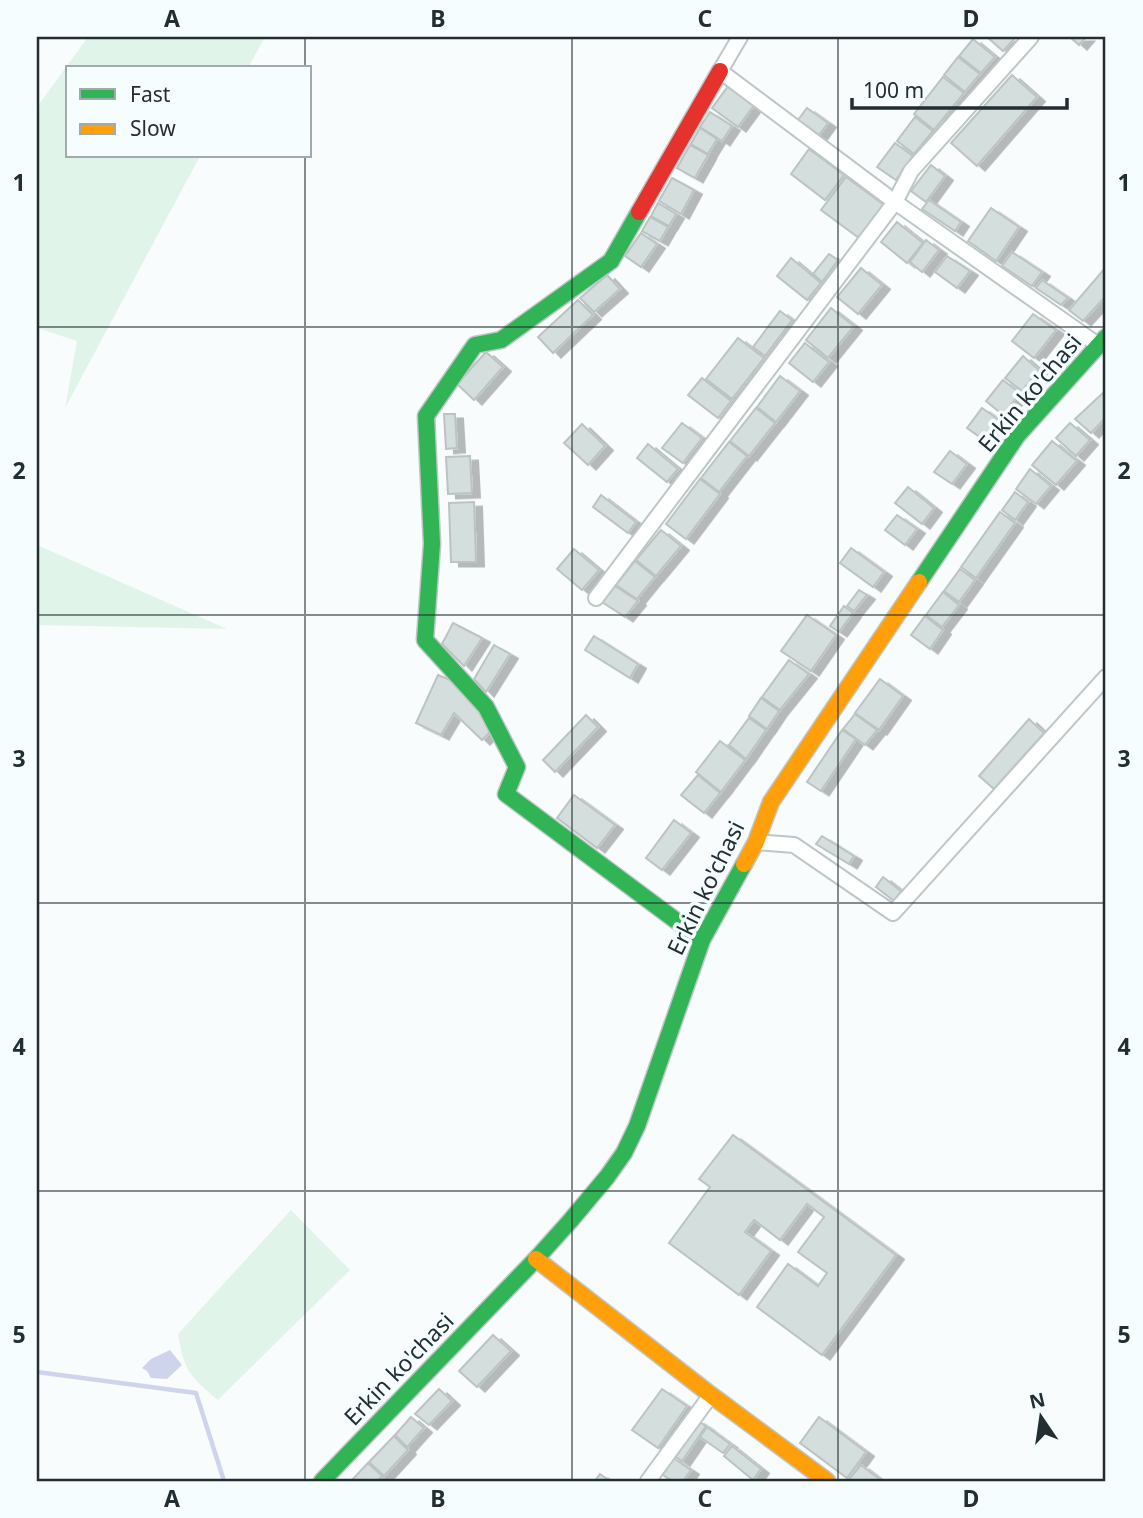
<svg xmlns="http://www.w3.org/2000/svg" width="1143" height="1518" font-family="'Noto Sans',sans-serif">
<defs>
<filter id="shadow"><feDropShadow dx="8" dy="4.5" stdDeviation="0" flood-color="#0004"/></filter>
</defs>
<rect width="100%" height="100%" fill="#f8fcfc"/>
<g fill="#e0f4ea">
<polygon points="88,37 265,37 248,68 68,68 68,156 200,156 65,408 77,341 37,328 37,107"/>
<polygon points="37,545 227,629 37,625"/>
<path d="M291,1210L350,1270L218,1400C190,1377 184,1371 178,1334Z"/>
</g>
<polygon fill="#ced4eb" points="170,1350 182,1365 167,1379 151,1378 147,1371 142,1368 151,1359"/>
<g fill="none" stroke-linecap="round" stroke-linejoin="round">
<polyline stroke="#ced4eb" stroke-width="4.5" points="37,1372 196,1393 224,1481"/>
</g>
<g fill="#d4dedd" stroke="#bcc3c3" stroke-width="2" filter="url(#shadow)">
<polygon points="987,37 1016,37 1003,51"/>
<polygon points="1070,37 1086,37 1079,45"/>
<polygon points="973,39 995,57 981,73 959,56"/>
<polygon points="958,57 980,74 965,92 944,75"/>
<polygon points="1012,75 1037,97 977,166 951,143"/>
<polygon points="943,77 964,93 934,130 914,114"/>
<polygon points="729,85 755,104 738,127 712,108"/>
<polygon points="807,108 828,123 819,135 798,120"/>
<polygon points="710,112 732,126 722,141 700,127"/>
<polygon points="915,117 933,131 914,154 897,141"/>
<polygon points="700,128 717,139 708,154 691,144"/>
<polygon points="895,143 913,156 896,180 877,167"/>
<polygon points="690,145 708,155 695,178 677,168"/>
<polygon points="809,149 844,175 825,200 791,174"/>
<polygon points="931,165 945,176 926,202 911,191"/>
<polygon points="846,177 884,205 859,238 821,210"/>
<polygon points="672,178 694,190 681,214 659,201"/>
<polygon points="929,200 961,222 955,231 922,209"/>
<polygon points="658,203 676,214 669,226 651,216"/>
<polygon points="991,208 1019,227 996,261 968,241"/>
<polygon points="650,217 668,227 660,241 642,231"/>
<polygon points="897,222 923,243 907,263 881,242"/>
<polygon points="641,233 657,244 641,267 625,256"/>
<polygon points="926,240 939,250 922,272 910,262"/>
<polygon points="1012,252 1042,272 1032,286 1002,266"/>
<polygon points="829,254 838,260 822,282 813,274"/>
<polygon points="947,256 970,271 957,288 935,272"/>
<polygon points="791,258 821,283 807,300 777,276"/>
<polygon points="1106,267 1106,296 1083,321 1069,310"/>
<polygon points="861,268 882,285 858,314 837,297"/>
<polygon points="607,275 620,289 594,312 580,298"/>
<polygon points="1042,280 1068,298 1061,305 1036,288"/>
<polygon points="578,300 593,315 553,353 538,337"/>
<polygon points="831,308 854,326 828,358 806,340"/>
<polygon points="780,311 792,320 765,356 753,347"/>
<polygon points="1033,314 1056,330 1034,358 1012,341"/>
<polygon points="738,338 764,358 732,399 706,379"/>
<polygon points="805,343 829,362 813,382 789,363"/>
<polygon points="486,352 503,367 474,400 457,384"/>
<polygon points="1023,356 1039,370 1022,391 1005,378"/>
<polygon points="780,376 800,391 776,422 757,407"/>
<polygon points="702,378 731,401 718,418 688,395"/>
<polygon points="1003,380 1020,393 1003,415 986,401"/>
<polygon points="1106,390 1106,417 1091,433 1075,419"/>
<polygon points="756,408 775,423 749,456 730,441"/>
<polygon points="982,408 999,420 984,440 967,428"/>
<polygon points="444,414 455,414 457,448 446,449"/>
<polygon points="682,423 702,438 683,463 662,448"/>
<polygon points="1070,423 1090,440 1076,456 1056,438"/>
<polygon points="582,424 605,446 588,465 564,443"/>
<polygon points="1052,441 1077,461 1056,485 1032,465"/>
<polygon points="729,442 747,456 719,492 701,478"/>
<polygon points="648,444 678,469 667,482 637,458"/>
<polygon points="950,451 967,464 952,484 934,472"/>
<polygon points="470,456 472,493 448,494 446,457"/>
<polygon points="1030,469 1051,486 1036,504 1016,489"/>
<polygon points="700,479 720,494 686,539 666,524"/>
<polygon points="908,487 934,508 922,524 895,503"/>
<polygon points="1015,492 1028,502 1015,520 1002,510"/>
<polygon points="601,495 636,522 628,533 593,507"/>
<polygon points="474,502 476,562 451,562 449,503"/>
<polygon points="1000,512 1015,523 976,578 961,567"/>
<polygon points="897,515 917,529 905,545 885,530"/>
<polygon points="661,530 681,546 656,576 636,560"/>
<polygon points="851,548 884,572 873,587 840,563"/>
<polygon points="574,549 599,570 582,590 557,569"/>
<polygon points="635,561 655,577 637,599 616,585"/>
<polygon points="960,569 975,580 959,602 944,591"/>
<polygon points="615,586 638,601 625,617 602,602"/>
<polygon points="859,590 867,595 854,611 847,606"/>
<polygon points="943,592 959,605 942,627 926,615"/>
<polygon points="844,606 853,613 839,632 830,626"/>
<polygon points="807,615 836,635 811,671 781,651"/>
<polygon points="925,616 943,630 930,649 911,635"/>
<polygon points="453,623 482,638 464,666 442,644"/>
<polygon points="594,636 638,664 630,678 585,650"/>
<polygon points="494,645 510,654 486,692 474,679"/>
<polygon points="789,660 809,674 780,710 762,697"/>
<polygon points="438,675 458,683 494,728 482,740 454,713 441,735 416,723"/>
<polygon points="880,679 903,696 879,730 855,713"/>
<polygon points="761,698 779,711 767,729 749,716"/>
<polygon points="855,714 877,730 865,745 843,729"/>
<polygon points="586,715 598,727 555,772 543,760"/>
<polygon points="749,718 766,730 746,759 729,745"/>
<polygon points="1029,719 1044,733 994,789 979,776"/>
<polygon points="842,730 856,739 821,791 807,782"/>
<polygon points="720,741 745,760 721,792 696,772"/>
<polygon points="698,775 720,793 704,813 681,795"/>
<polygon points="574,795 615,825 597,848 557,818"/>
<polygon points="674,820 691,833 662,870 646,858"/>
<polygon points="822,836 854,856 849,864 816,844"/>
<polygon points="883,877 901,891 894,901 876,887"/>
<polygon points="733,1135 896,1255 822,1355 757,1307 788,1264 818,1286 827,1273 798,1252 824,1217 807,1204 780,1240 754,1220 745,1232 771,1251 739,1295 669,1243 710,1187 699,1179"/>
<polygon points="493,1335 511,1351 477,1387 459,1371"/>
<polygon points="439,1389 452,1401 429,1425 415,1414"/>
<polygon points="662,1389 687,1406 658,1448 632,1430"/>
<polygon points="411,1417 424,1428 407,1447 395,1435"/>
<polygon points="819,1417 866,1452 847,1478 800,1443"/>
<polygon points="697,1420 706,1426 682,1461 673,1455"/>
<polygon points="707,1427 730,1444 723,1453 700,1437"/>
<polygon points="394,1436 408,1450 384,1476 369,1462"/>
<polygon points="732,1446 761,1469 753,1480 724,1456"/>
<polygon points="672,1457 691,1470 683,1481 672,1481 660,1473"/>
<polygon points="368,1463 382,1476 377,1481 351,1481"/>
<polygon points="861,1465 882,1481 852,1481 849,1479"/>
<polygon points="600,1474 610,1481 595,1481"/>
</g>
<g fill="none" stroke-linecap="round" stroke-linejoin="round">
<defs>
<g id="street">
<polyline points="740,37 720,71 895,202 1098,345"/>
<polyline points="596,598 895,202 911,171 1031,37"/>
<polyline points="756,842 794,845 893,913 1106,677"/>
<polyline points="648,1481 711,1395"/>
</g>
<g id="fast">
<polyline points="639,212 611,261 501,340 475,345 426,416 432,544 425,640 486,707 517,767 506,794 702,940"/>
<polyline points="919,582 1017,436 1106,337"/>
<polyline points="322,1481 536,1259 571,1220 607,1177 624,1153 637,1126 702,940 744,864"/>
</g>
<g id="slow">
<polyline points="744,864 756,842 771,802 919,582"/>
<polyline points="536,1259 711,1395 827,1481"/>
</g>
<polyline id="jam" points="639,212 720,71"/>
</defs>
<use href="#street" stroke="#bec6c7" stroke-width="18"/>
<use href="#fast" stroke="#bec6c7" stroke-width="19"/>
<use href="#slow" stroke="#bec6c7" stroke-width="19"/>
<use href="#jam" stroke="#bec6c7" stroke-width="19"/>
<use href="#street" stroke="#feffff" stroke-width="14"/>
<use href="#fast" stroke="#30b455" stroke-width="16"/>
<use href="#slow" stroke="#ff9f0a" stroke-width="16"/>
<use href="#jam" stroke="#e5322d" stroke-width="16"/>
</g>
<path fill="none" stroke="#222e32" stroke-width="2" stroke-opacity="0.55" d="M305,37V68M572,37V1481M838,37V1481M305,156V1481M37,327H1106M37,615H1106M37,903H1106M37,1191H1106"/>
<g text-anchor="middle" stroke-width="7" stroke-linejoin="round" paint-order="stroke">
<g font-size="23" fill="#222e32" stroke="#f6fdfe">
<text transform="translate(1030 393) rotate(-50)" y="8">Erkin ko'chasi</text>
<text transform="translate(706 888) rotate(-64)" y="8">Erkin ko'chasi</text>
<text transform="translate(399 1369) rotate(-46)" y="8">Erkin ko'chasi</text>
</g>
</g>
<rect width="1143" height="1518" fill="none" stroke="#f6fdfe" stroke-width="77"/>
<rect x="66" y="66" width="245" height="91" fill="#f6fdfe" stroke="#a1aaac" stroke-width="2"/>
<rect x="80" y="89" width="35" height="10" fill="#30b455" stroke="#a1aaac" stroke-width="2"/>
<text x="130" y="102" font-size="21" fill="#222e32">Fast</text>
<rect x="80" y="124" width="35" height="10" fill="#ff9f0a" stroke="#a1aaac" stroke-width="2"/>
<text x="130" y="136" font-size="21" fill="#222e32">Slow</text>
<g transform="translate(1041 1417) rotate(347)" stroke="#f6fdfe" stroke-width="5" paint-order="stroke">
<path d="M0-5L12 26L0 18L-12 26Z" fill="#222e32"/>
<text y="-10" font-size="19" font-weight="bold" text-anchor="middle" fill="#222e32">N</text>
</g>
<path d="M852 98v10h215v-10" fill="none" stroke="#222e32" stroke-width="3.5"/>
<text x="863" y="98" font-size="21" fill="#222e32" stroke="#f6fdfe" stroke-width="5" paint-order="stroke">100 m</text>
<rect x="38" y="38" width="1066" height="1442" fill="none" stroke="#222e32" stroke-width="2.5"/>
<g font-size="23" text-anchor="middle" font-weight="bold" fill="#222e32">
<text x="172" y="27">A</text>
<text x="438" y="27">B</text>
<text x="705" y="27">C</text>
<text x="971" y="27">D</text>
<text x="19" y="191">1</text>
<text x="1124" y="191">1</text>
<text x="19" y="479">2</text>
<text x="1124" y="479">2</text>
<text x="19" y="767">3</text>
<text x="1124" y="767">3</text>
<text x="19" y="1055">4</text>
<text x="1124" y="1055">4</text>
<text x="19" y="1343">5</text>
<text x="1124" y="1343">5</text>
<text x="172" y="1507">A</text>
<text x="438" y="1507">B</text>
<text x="705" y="1507">C</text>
<text x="971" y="1507">D</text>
</g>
</svg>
